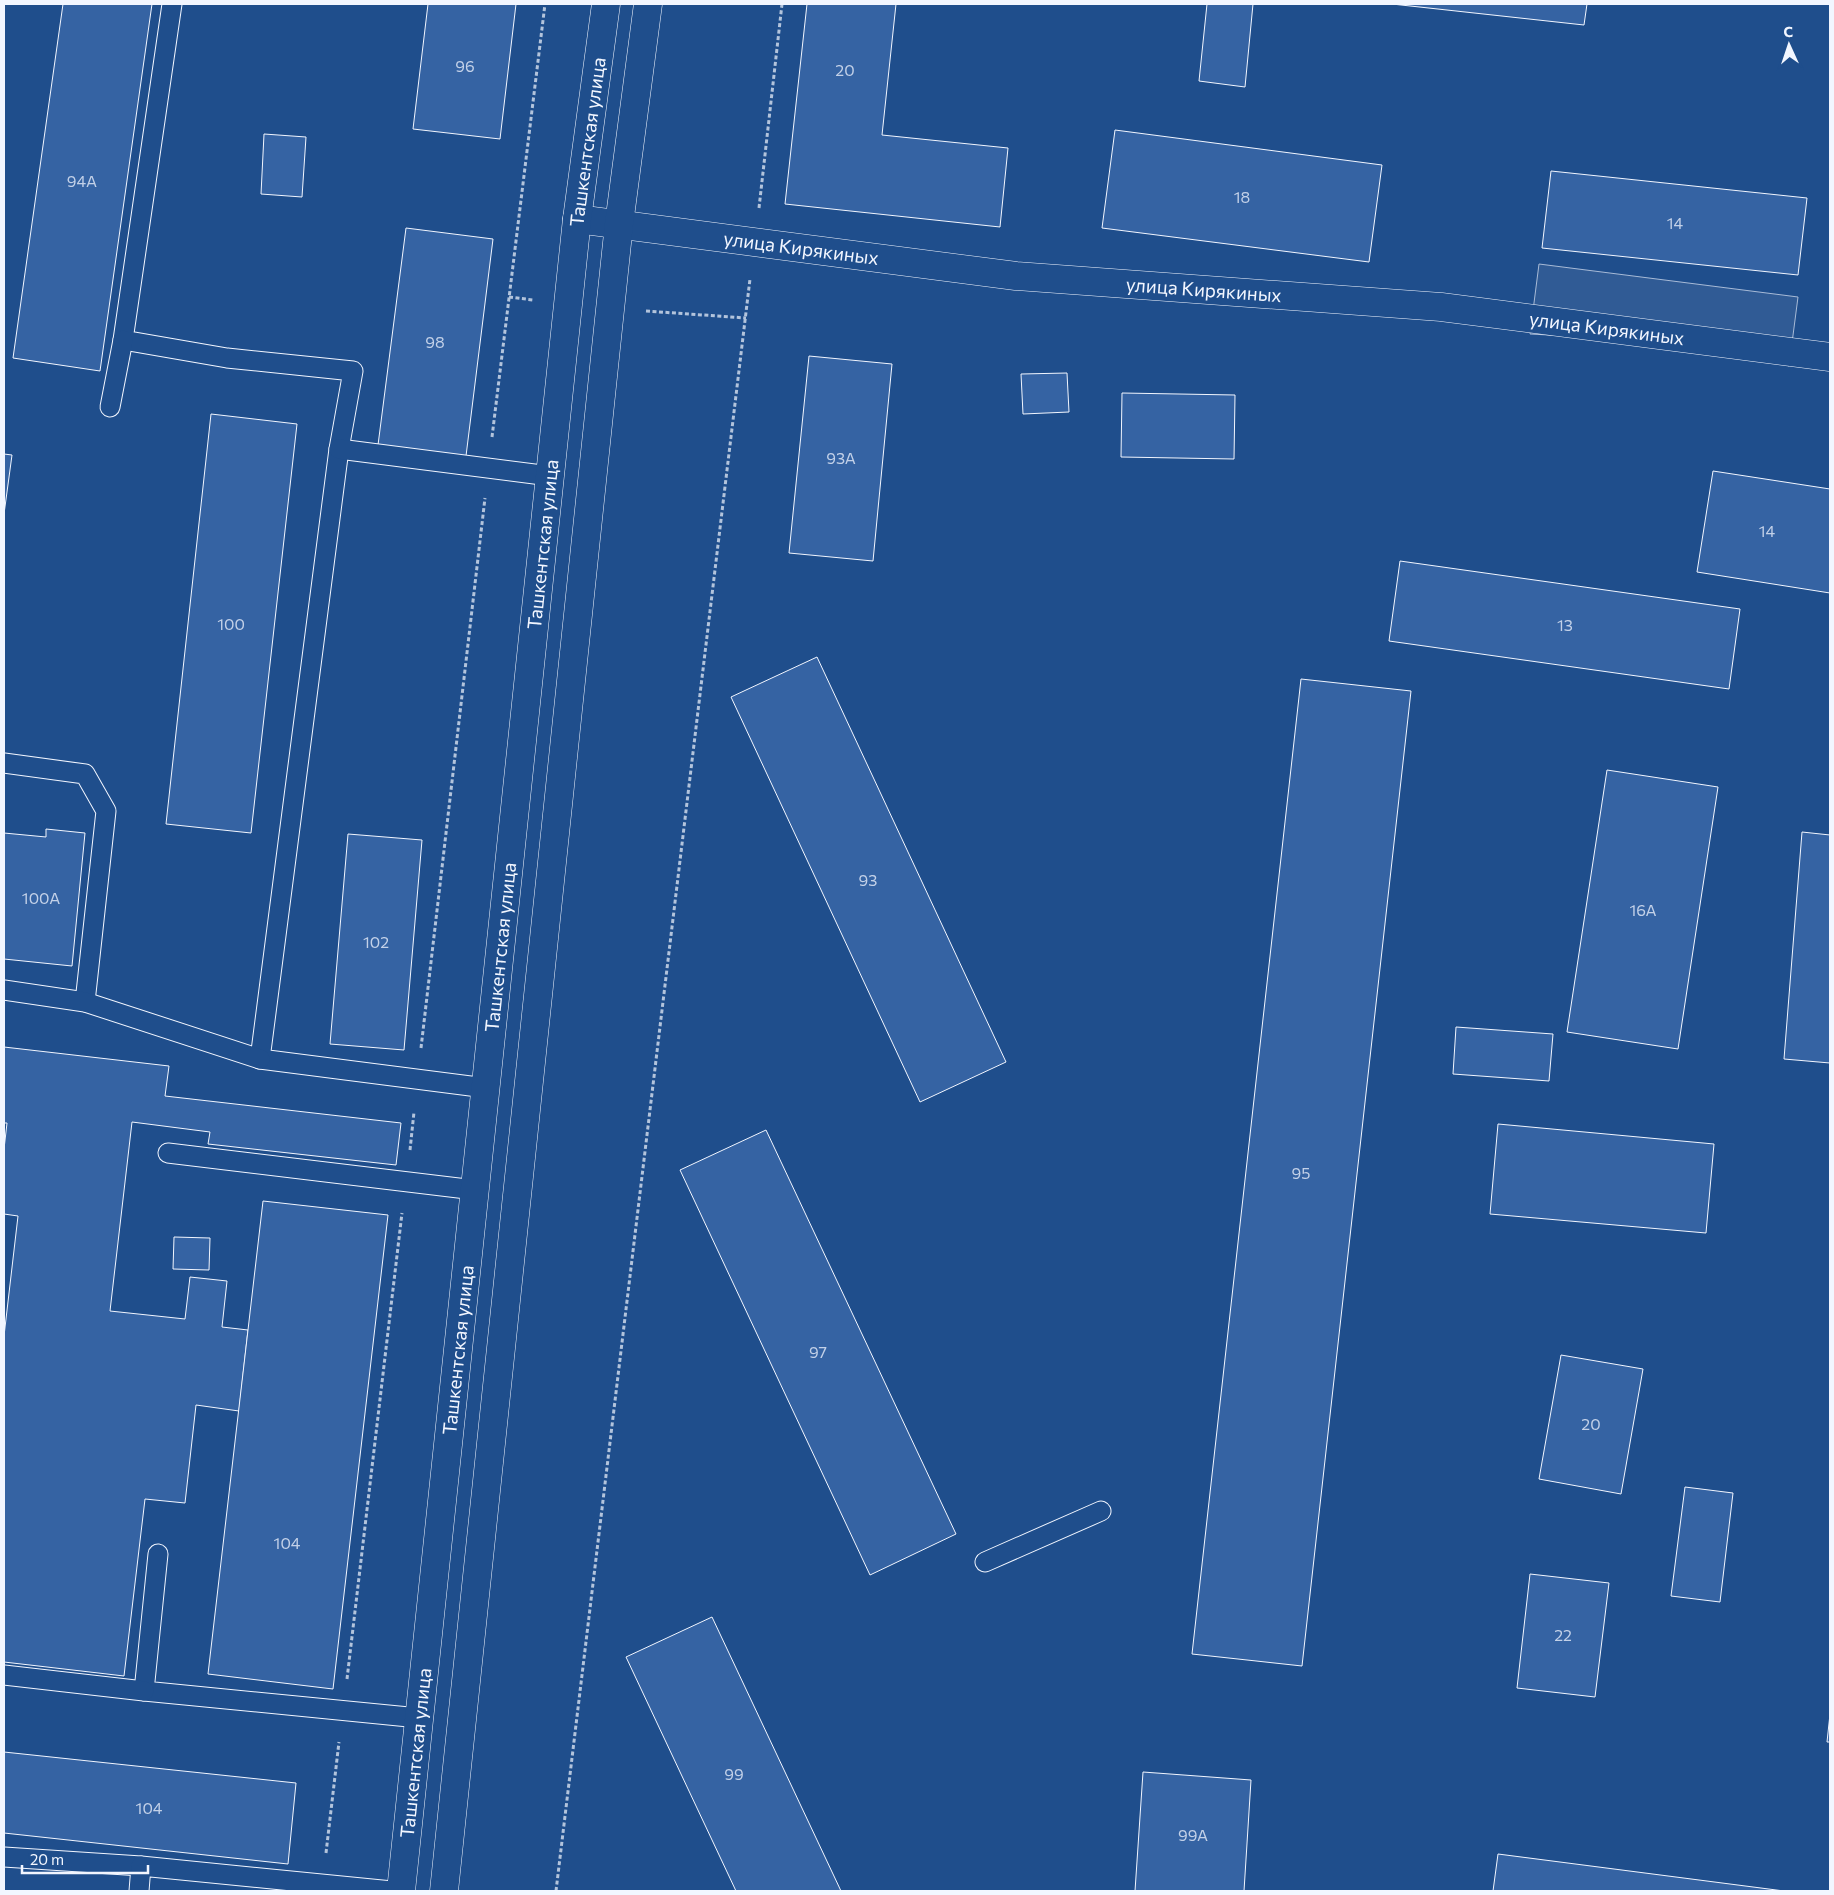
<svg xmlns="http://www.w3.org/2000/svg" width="1834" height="1895" font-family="Commissioner,sans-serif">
<rect width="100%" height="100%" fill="#1f4e8c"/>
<polygon fill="#305b95" stroke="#a8bbd7" points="1539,264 1798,297 1789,366 1736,345 1530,334"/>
<g fill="#3563a3" stroke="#f2f6ff">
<polygon points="63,4 152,4 100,371 13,358"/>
<polygon points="428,4 516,4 500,139 413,129"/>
<polygon points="807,4 896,4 882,135 1008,148 1000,227 785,204"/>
<polygon points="1207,4 1253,4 1245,87 1199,81"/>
<polygon points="1392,4 1587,4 1584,25"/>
<polygon points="1115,130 1382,165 1369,262 1102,228"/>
<polygon points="264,134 306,137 302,197 261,194"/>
<polygon points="1551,171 1807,198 1798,275 1542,248"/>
<polygon points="406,228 493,239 466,456 378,445"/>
<polygon points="809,356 892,364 873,561 789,553"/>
<polygon points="1067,373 1069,412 1023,414 1021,374"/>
<polygon points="1122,393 1235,395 1234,459 1121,457"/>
<polygon points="211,414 297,424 251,833 166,824"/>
<polygon points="4,454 12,455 4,514"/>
<polygon points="1713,471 1830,489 1830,593 1697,572"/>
<polygon points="1400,561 1740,609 1729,689 1389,641"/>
<polygon points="817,657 1006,1062 920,1102 731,697"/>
<polygon points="1301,679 1411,691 1302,1666 1192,1654"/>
<polygon points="1607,770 1718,787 1678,1049 1567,1032"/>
<polygon points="46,829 85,833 72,966 4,959 4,833 46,837"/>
<polygon points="1802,832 1830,835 1830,1063 1784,1059"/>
<polygon points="348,834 422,840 404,1050 330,1044"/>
<polygon points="1456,1027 1553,1034 1549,1081 1453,1074"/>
<polygon points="4,1047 169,1066 165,1096 401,1123 396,1165 208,1144 210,1132 132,1122 110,1311 185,1319 190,1277 227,1281 222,1327 248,1330 239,1411 196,1405 185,1503 145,1499 124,1676 4,1662 4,1336 18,1216 4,1214 4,1149 7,1123 4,1123"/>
<polygon points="1498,1124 1714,1144 1706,1233 1490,1214"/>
<polygon points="766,1130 956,1534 870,1575 680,1170"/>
<polygon points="263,1201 388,1215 333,1689 208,1674"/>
<polygon points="174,1237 210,1238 209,1270 173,1269"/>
<polygon points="1561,1355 1643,1369 1621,1494 1539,1479"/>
<polygon points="1685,1487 1733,1493 1720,1602 1671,1596"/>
<polygon points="1530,1574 1609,1583 1595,1697 1517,1688"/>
<polygon points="712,1617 841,1891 736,1891 626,1657"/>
<polygon points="1830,1714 1830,1742 1827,1742"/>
<polygon points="4,1752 296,1783 288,1864 4,1833"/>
<polygon points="1143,1772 1251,1780 1244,1891 1135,1891"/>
<polygon points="1498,1854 1784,1891 1493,1891"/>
</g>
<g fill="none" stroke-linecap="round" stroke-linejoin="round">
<defs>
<g id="lane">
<polyline points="172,4 123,340 227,358 353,371 339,449 260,1059 486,1088"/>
<polyline points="110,407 123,340"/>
<polyline points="339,449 550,476"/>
<polyline points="4,763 85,774 106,811 85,1002"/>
<polyline points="4,990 85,1002 260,1059"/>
<polyline points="168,1153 475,1190"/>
<polyline points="158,1554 144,1691 419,1718"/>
<polyline points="985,1562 1101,1511"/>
<polyline points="4,1675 144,1691"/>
<polyline points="4,1857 141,1866"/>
<polyline points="139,1891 141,1866 392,1891"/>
</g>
<g id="street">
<path id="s1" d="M577,219L1016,276L1441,307L1830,357"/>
</g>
<g id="secondary">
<path id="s2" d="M401,1891L577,219L606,4"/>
<polyline points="444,1891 619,224 648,4"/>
</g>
</defs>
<use href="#lane" stroke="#f2f6ff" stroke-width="21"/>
<use href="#street" stroke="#f2f6ff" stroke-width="29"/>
<use href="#secondary" stroke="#f2f6ff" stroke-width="29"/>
<g stroke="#b3c4dc" stroke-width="3" stroke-dasharray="4 2.5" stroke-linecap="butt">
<polyline points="759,208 782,4"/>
<polyline points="509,297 533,300"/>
<polyline points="646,311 746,318"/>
<polyline points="492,437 545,4"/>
<polyline points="421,1048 485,498"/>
<polyline points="410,1150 414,1112"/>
<polyline points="347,1679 402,1213"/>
<polyline points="326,1853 339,1742"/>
<polyline points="556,1891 750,279"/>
</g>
<use href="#lane" stroke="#1f4e8c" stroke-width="19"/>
<use href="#street" stroke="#1f4e8c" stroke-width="28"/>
<use href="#secondary" stroke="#1f4e8c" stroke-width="28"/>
</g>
<g text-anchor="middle" stroke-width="4" stroke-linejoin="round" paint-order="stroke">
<g font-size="16" fill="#c3d1e8">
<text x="465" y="72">96</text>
<text x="845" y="76">20</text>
<text x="82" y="187">94А</text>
<text x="1242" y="203">18</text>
<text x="1675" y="229">14</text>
<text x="435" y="348">98</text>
<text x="841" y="464">93А</text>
<text x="1767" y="537">14</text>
<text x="231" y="630">100</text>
<text x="1565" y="631">13</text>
<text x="868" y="886">93</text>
<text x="41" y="904">100А</text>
<text x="1643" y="916">16А</text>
<text x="376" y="948">102</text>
<text x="1301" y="1179">95</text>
<text x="818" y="1358">97</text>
<text x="1591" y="1430">20</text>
<text x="287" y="1549">104</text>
<text x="1563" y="1641">22</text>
<text x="734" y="1780">99</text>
<text x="149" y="1814">104</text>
<text x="1193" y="1841">99А</text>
</g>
<g font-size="19" fill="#f2f6ff" stroke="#1f4e8c">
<text dy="7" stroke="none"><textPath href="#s2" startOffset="1759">Ташкентская улица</textPath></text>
<text dy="7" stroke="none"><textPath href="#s1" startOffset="226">улица Кирякиных</textPath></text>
<text dy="7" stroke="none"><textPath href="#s1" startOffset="631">улица Кирякиных</textPath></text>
<text dy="7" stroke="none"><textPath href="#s1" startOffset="1036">улица Кирякиных</textPath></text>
<text dy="7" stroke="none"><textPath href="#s2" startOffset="1354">Ташкентская улица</textPath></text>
<text dy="7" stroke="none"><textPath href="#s2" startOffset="949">Ташкентская улица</textPath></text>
<text dy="7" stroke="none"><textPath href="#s2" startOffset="544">Ташкентская улица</textPath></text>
<text dy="7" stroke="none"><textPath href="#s2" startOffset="139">Ташкентская улица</textPath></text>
</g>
</g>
<rect width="1834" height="1895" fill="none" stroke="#f2f6ff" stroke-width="10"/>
<g transform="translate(1789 45) rotate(357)" stroke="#1f4e8c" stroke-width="4" paint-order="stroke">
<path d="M0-4L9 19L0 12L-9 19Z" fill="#f2f6ff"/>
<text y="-8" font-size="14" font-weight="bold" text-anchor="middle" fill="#f2f6ff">С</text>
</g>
<path d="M22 1865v8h126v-8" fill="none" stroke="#f2f6ff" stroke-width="2.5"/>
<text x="30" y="1865" font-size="15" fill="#f2f6ff" stroke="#1f4e8c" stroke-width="4" paint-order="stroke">20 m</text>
</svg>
